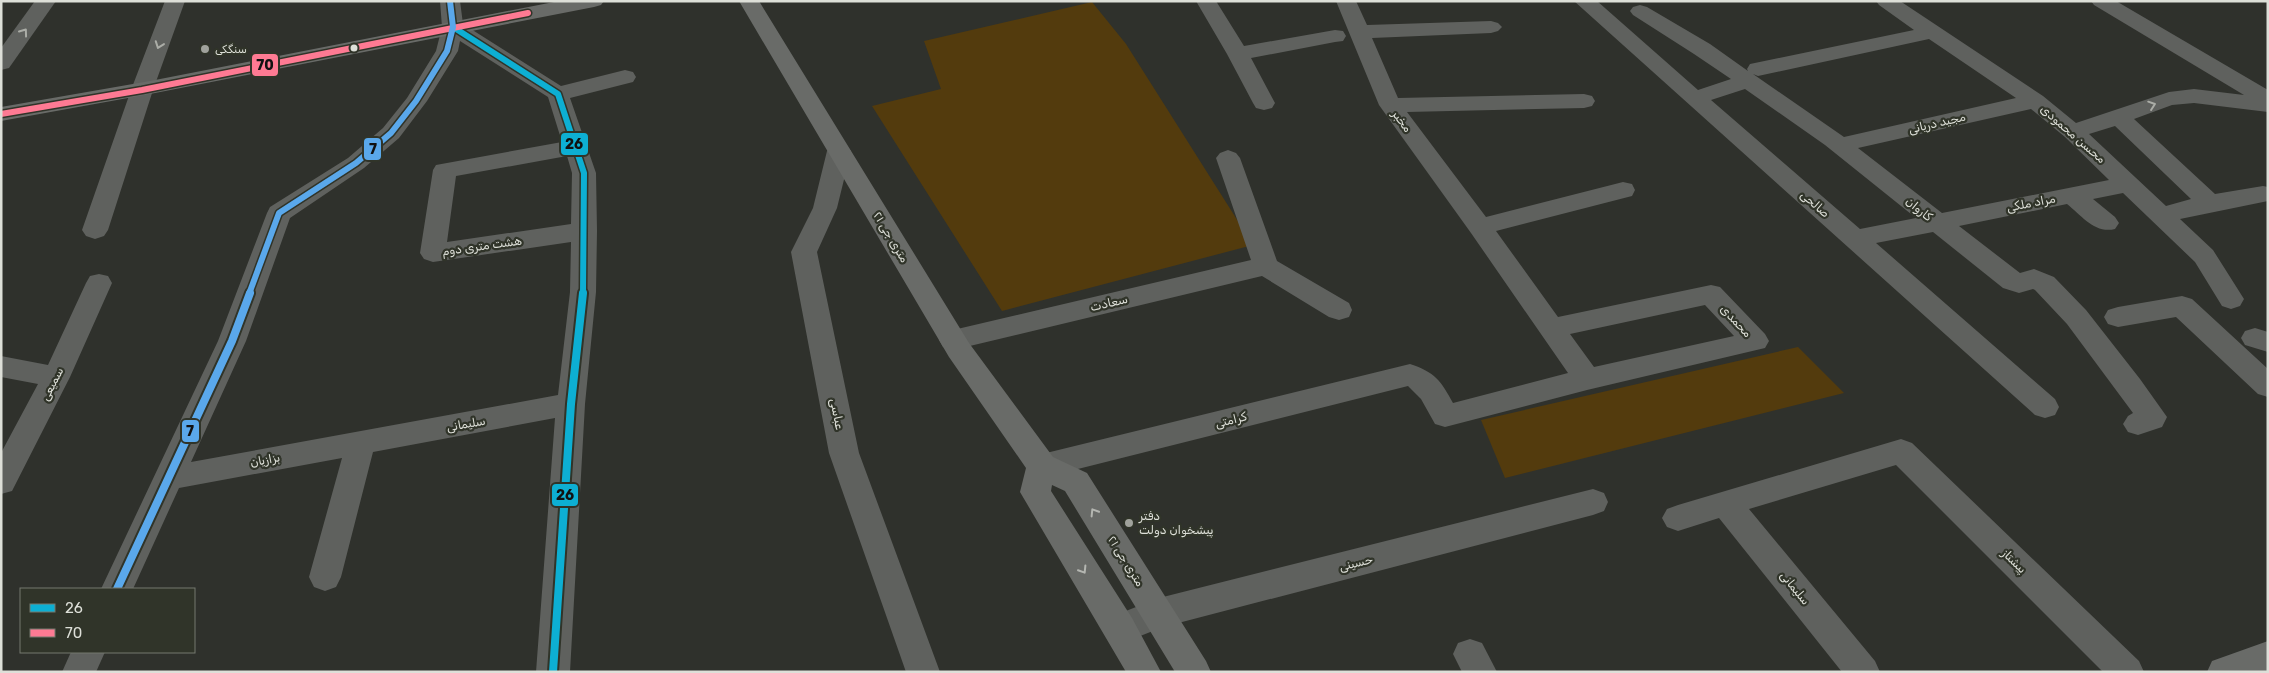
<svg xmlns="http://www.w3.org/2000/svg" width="2269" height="673" font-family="Rubik,'Noto Naskh Arabic',sans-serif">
<rect width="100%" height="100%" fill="#2f312c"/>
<g fill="#533b0d">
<polygon points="1092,2 1126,44 1253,245 1002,311 872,106 941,89 924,41"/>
<polygon points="1798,347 1844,393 1505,478 1481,420"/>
</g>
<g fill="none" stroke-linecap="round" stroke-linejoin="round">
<g fill="#5f615e" fill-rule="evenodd">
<polygon points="35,1 56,1 9,68 1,70 1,48"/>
<polygon points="165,1 185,1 153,90 108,230 104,236 95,239 86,236 82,230 131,90"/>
<path d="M440,1H460L463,24L561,86L625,70L633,72L636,77L633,82L570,98L596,173L597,231L596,292L585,404L570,672H536L555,418L373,452L341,577L336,587L325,591L314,587L309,577L342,458L179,488L133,589H101L218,341L267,213L270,207L348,158L383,128L407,98L436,51L442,27ZM460,41L548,97L562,142L436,165L433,170L420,253L424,259L433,262L571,242L570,292L558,395L191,462L246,341L290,218L364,168L399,138L427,101L458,51ZM567,156L572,173L571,224L447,242L456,176Z"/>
<polygon points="1196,1 1216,1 1244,46 1335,30 1343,31 1346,36 1343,41 1335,42 1251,58 1275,103 1272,108 1264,110 1256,108 1253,103 1227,54"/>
<path d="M1336,1H1356L1367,25L1491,21L1498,23L1502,27L1498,31L1491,33L1372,38L1398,98L1584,94L1592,96L1595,101L1592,106L1584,108L1407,112L1486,217L1623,182L1632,184L1635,190L1632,196L1496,231L1558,317L1711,285L1720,287L1765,334L1769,341L1765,348L1587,390L1445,427L1435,424L1421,399L1408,386L1042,478L1031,475L1027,466L1031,457L1042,454L1410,364C1435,372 1441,381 1453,403L1568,373L1471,233L1379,105ZM1705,305L1734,336L1594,367L1570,334Z"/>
<path d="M1574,1H1597L1698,90L1731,79L1694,54L1633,15L1630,11L1633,7L1640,5L1647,7L1710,44L1748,71L1747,69L1750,64L1914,30L1879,5L1876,1H1900L2043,96L2076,123L2169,92L2194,89L2244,95L2094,5L2091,1H2116L2268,90V112L2194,103L2172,105L2134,119L2215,194L2263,186L2268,187V201L2180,219L2213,250L2244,299L2240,306L2231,309L2222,306L2195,262L2123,193L2093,199L2115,217L2119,223L2115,229C2095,234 2082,216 2067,204L1959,226L2020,273L2034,269L2054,277L2086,310L2140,379L2167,417L2162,427L2138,435L2128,432L2123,424L2128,416L2133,413L2067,324L2035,290L2033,289L2019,293L2003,288L1933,232L1876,243L2055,399L2059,407L2055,415L2045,418L2035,415ZM1929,39L2016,98L1844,137L1753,74L1758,76ZM1745,89L1825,145L1916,218L1860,229L1711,100ZM2031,109L2065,137L2109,180L1942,213L1858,148ZM2115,126L2191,199L2166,206L2089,134Z"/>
<polygon points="839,144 847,146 851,151 837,208 817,252 859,453 940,672 906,672 829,453 791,252 813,208 827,151 831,146"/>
<polygon points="1228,150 1236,153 1240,158 1277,261 1349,303 1352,310 1349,317 1339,320 1329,317 1262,276 953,350 943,347 939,340 943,333 953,330 1251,260 1216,158 1220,153"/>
<polygon points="99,274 108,276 112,283 70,377 12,491 1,494 1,453 38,384 1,377 1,356 48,365 86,283 90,276"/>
<polygon points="2182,296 2192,299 2268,369 2268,397 2258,394 2176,317 2118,327 2108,324 2104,317 2108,310 2118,307"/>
<polygon points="2255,328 2268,332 2268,352 2245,345 2241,338 2245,331"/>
<polygon points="1901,439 1912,443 2139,661 2144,672 2103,672 1896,465 1749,509 1875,661 1880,672 1842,672 1719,518 1678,531 1667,527 1662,518 1667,509 1678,505"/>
<polygon points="1593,489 1604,493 1608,502 1604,511 1593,515 1163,627 1120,644 1108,640 1103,629 1108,618 1159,598"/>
<polygon points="1470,639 1482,643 1497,672 1462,672 1453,654 1458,643"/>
<polygon points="71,652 105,652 96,672 62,672"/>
</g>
<g fill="#696b68" fill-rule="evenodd">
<polygon points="559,1 604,1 601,5 594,7 150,94 1,121 1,107 150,81"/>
<polygon points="739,1 759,1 969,343 1053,457 1087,473 1206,661 1211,672 1175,672 1065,491 1052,485 1051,491 1132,618 1161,672 1126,672 1020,492 1026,468 949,357"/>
<polygon points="2268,641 2268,672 2207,672 2212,661"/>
</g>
<defs>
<polyline id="bus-1-far1" points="453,27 558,94 584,173 583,294"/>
<polyline id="bus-1" points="553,672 571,404 583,293"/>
<polyline id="bus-2" points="1,114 142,90 528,13"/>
<polyline id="bus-3-far1" points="249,294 279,213 356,163 391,133 416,101 447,51 453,27 450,1"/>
<polyline id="bus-3" points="117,589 232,341 250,293"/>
</defs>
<use href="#bus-1-far1" stroke="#303429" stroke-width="9"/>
<use href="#bus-1" stroke="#303429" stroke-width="12"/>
<use href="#bus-2" stroke="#303429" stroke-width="9"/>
<use href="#bus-3-far1" stroke="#303429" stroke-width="9"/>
<use href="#bus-3" stroke="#303429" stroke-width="12"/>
<use href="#bus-1-far1" stroke="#0dafd3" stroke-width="6"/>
<use href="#bus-1" stroke="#0dafd3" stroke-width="8"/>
<use href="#bus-2" stroke="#fe7a93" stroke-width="6"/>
<use href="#bus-3-far1" stroke="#5aa8eb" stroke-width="6"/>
<use href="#bus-3" stroke="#5aa8eb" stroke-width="8"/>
</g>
<defs><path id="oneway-chevron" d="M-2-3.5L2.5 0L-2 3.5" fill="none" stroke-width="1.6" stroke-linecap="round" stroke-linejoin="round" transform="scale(1.25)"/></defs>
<g stroke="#abada7">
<use href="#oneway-chevron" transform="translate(24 32) rotate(-54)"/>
<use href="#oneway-chevron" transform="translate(159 45) rotate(110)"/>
<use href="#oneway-chevron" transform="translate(2152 105) rotate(-19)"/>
</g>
<g stroke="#b4b6b1">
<use href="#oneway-chevron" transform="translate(1094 512) rotate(-122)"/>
<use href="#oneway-chevron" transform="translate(1083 570) rotate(58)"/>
</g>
<circle fill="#dddfd8" stroke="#303429" stroke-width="2" cx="354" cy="48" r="4.5"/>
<g fill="#a0a29c" stroke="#303429" stroke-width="2">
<circle cx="205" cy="49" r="5"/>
<circle cx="1129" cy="523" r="5"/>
</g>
<g text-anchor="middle" stroke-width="4.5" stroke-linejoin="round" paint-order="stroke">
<g font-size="11" fill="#dddfd8" stroke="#303429" text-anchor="start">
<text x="215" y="53">سنگکی</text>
</g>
<g font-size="12" fill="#dddfd8" stroke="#303429">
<text transform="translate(1402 121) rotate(53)" y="4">مخبر</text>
<text transform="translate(1937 123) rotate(-13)" y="4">مجید دریانی</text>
<text transform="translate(2073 134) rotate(41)" y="4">محسن محمودی</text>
<text transform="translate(2031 203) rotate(-11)" y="4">مراد ملکی</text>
<text transform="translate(1815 204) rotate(41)" y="4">صالحی</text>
<text transform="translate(1919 209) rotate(39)" y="4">کاروان</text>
<text transform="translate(891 237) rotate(59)" y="4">۲۱ متری جی</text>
<text transform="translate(482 246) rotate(-8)" y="4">هشت متری دوم</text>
<text transform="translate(1109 303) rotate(-13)" y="4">سعادت</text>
<text transform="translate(1736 321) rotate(47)" y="4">محمدی</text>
<text transform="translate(52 384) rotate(-63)" y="4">سمیعی</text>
<text transform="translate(837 414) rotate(79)" y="4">عباسی</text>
<text transform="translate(1231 420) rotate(-14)" y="4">کرامتی</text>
<text transform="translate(466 424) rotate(-10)" y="4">سلیمانی</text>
<text transform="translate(265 460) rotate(-11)" y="4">بزازیان</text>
<text transform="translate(1126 561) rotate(58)" y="4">۲۱ متری جی</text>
<text transform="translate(2014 561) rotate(44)" y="4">پیشتاز</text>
<text transform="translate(1356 563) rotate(-14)" y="4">حسینی</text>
<text transform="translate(1795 588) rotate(51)" y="4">سلیمانی</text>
</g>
<g font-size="12" fill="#dddfd8" stroke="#303429" text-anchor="start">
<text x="1139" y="520">دفتر<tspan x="1139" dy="14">پیشخوان دولت</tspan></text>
</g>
</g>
<g stroke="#303429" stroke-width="2">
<rect x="251" y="53" width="28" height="24" rx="5" fill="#fe7a93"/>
<rect x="560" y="132" width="29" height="24" rx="5" fill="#0dafd3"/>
<rect x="363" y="137" width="19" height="24" rx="5" fill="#5aa8eb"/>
<rect x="181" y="419" width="19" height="24" rx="5" fill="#5aa8eb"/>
<rect x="551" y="483" width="28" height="24" rx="5" fill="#0dafd3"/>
</g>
<g font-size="14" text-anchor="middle" font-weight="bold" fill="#111">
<text x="265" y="70">70</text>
<text x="574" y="149">26</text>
<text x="373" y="154">7</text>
<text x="190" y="436">7</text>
<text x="565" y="500">26</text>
</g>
<rect width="2269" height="673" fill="none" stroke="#dddfd8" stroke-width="5"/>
<rect x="20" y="588" width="175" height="65" fill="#303429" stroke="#75786f"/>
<rect x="30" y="604" width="25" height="8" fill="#0dafd3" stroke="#75786f"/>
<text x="65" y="613" font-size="15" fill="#dddfd8">26</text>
<rect x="30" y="629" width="25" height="8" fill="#fe7a93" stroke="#75786f"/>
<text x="65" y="638" font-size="15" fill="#dddfd8">70</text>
</svg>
